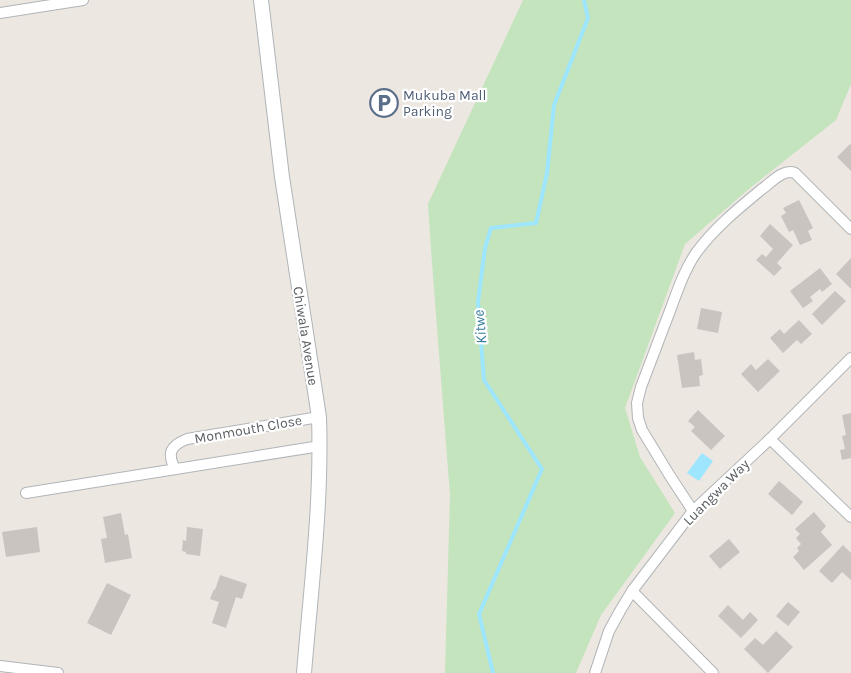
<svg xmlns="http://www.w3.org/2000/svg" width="851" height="673" font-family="Karla,sans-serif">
<rect width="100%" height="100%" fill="#ece7e0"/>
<polygon fill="#c3e4bc" points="523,0 851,0 851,84 836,120 750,188 685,244 625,408 640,457 675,513 601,615 576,673 445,673 450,495 432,263 428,204"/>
<polygon fill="#9ee6fe" points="702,453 713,461 699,481 687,473"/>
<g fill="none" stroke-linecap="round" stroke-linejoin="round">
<polyline stroke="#9ee6fe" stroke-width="4" points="493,673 479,614 542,469 484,380 478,302 485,248 491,228 536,223 547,173 554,105 588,18 584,0"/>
</g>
<g fill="#c9c4bf">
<polygon points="850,144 851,145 851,171 837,157"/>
<polygon points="799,200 813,228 808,231 812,240 800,245 793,230 789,232 781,216 786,213 783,208"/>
<polygon points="770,224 793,245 777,263 782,268 774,276 756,260 762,254 766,257 773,249 760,236"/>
<polygon points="851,258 851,289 836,274"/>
<polygon points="820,268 832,284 822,292 820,289 810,297 813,301 803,308 790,291"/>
<polygon points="835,291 846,301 822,325 812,314"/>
<polygon points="701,308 722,312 718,333 697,329"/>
<polygon points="799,320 812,334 801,344 797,340 783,353 770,338 780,329 784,334"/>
<polygon points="694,352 695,360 701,359 703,375 699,376 700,386 682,388 677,355"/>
<polygon points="768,359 780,371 758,392 741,374 751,364 756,370"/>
<polygon points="698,410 725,436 711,450 691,431 695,427 688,421"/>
<polygon points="851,413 851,458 842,460 840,450 845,449 842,436 846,435 842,415"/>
<polygon points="779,481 803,502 792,515 768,494"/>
<polygon points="814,512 826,526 821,532 832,545 804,570 793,557 799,551 797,548 801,544 796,538 800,534 795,529"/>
<polygon points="121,513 125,535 128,534 132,558 105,563 101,539 107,538 103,517"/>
<polygon points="37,527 40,552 6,557 2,532"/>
<polygon points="187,527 203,529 200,556 186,554 186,552 182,551 183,540 186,541"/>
<polygon points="729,539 740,552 720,569 709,556"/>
<polygon points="843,545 851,553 851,580 842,572 832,583 819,571"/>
<polygon points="220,575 247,584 242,599 236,597 226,628 212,623 219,602 210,599 214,589 215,590"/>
<polygon points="107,583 131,595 111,635 87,623"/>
<polygon points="788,602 800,612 788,626 776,616"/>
<polygon points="728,605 743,620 750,612 758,620 741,638 718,616"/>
<polygon points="776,631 793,647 768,673 744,649 755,638 763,645"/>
</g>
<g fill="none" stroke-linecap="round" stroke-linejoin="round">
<defs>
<g id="street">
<polyline points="0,13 83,0"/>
<polyline points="770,439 851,517"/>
<path d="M175,469C167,453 170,446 187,439L319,417"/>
<polyline points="26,493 320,446"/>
<path d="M693,511L670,476L642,430L638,418L637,403L641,387C651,361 661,334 671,308C678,289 685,269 696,253C714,228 739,208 762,189C771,183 783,168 795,173L851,229"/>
<polyline points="632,591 713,673"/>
<polyline points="0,666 58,673"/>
<polyline points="595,673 609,631 620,611 632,591 693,511 770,439 851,358"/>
</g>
<path id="secondary" d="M261,0L282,177L319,417C322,502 311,588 304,673"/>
</defs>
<use href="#street" stroke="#b1b5b8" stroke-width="12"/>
<use href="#secondary" stroke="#b0b5b8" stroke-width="16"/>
<use href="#street" stroke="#fff" stroke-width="10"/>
<use href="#secondary" stroke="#fff" stroke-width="14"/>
</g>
<defs>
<symbol id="parking-ring" viewBox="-11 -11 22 22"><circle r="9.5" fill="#fff" stroke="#5c6f8a" stroke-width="1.5"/><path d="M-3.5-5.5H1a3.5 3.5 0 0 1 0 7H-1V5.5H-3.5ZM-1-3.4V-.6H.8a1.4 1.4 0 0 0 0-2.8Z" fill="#5c6f8a"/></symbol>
</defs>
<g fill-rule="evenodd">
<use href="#parking-ring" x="368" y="87" width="32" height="32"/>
</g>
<g text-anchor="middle" stroke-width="4.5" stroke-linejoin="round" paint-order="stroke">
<g font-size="14" fill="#4e5e75" stroke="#fff" text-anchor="start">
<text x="403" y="100">Mukuba Mall<tspan x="403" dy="16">Parking</tspan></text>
</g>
<g font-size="14" fill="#595e61" stroke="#fff">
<text transform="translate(306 336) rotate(81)" y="5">Chiwala Avenue</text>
<text transform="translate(248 429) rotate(-10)" y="5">Monmouth Close</text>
<text transform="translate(716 492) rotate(-45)" y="5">Luangwa Way</text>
</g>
<g font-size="15" font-style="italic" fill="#377c9e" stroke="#fff">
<text transform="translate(480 327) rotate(-95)" y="5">Kitwe</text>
</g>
</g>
</svg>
